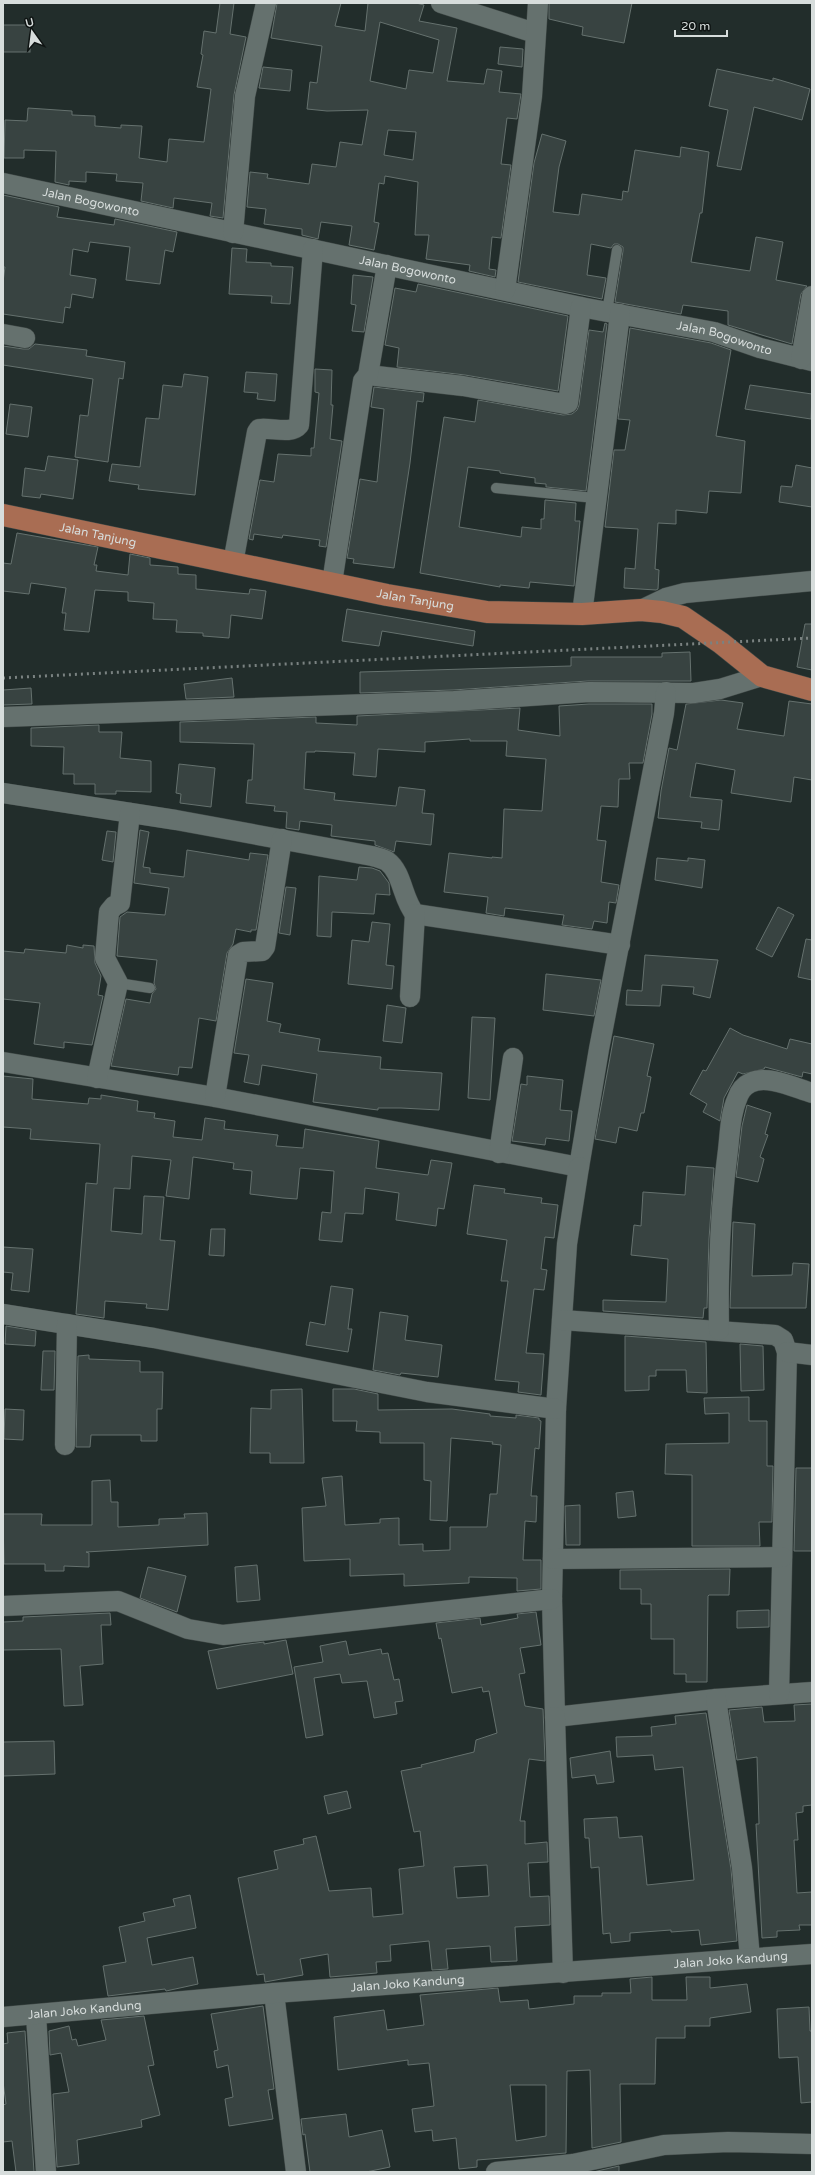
<svg xmlns="http://www.w3.org/2000/svg" width="815" height="2175" font-family="'Varela Round',sans-serif">
<rect width="100%" height="100%" fill="#222d2b"/>
<g fill="#384341" stroke="#65716e" fill-rule="evenodd">
<polygon points="220,3 234,3 230,34 246,37 234,95 223,218 210,216 212,203 174,198 173,208 141,201 143,183 116,181 117,174 86,172 86,182 69,181 69,185 55,182 56,151 24,150 24,158 4,158 5,120 27,121 28,108 72,111 72,115 95,116 95,126 121,128 121,125 142,126 139,158 167,162 169,139 204,142 211,89 197,87 203,55 201,54 204,31 216,33"/>
<path d="M277,3H341L335,26L365,31L368,3H416L424,5L419,21L457,28L447,81L484,84L487,69L502,71L499,92L521,94L517,119L507,118L501,164L511,165L501,238L492,237L489,269L496,270L495,277L469,271L470,265L426,259L429,235H415L418,182L385,176L384,184L379,183L374,222L379,223L374,250L349,245L352,226L321,222L318,239L302,235V229L264,224L266,209L247,207L250,172L268,174L267,178L309,184L312,164L336,167L340,142L362,145L368,110L327,111L307,109L310,82L317,83L322,46L271,38ZM380,22L439,40L433,73L409,70L406,89L370,81ZM388,130L416,132L413,160L384,155Z"/>
<polygon points="549,3 632,3 624,43 582,35 583,27 549,19"/>
<rect x="3" y="25" width="27" height="27"/>
<polygon points="500,47 523,49 522,67 498,64"/>
<polygon points="263,67 292,70 290,91 259,88"/>
<polygon points="717,69 773,81 773,78 810,89 802,120 754,107 741,170 717,166 728,110 709,106"/>
<polygon points="542,134 566,141 559,167 553,212 579,215 582,194 622,200 623,191 628,192 635,150 680,157 681,147 709,152 702,213 700,213 691,262 750,271 756,237 783,242 776,280 807,286 801,294 792,344 728,325 728,311 683,305 681,314 615,302 623,251 623,247 618,244 614,244 611,248 591,244 587,275 606,278 602,299 518,282 534,163"/>
<polygon points="3,195 59,207 57,217 114,225 115,219 177,232 173,252 165,250 160,284 126,280 130,247 90,242 88,252 73,249 70,275 96,279 93,298 72,294 70,308 65,307 63,323 3,314 3,282 5,267 3,267"/>
<polygon points="232,248 247,249 246,262 271,263 271,266 293,267 290,304 271,303 272,296 229,294"/>
<polygon points="353,275 373,277 364,332 352,331 356,305 351,304"/>
<polygon points="418,284 568,316 558,391 465,375 397,367 399,348 385,345 395,288 416,292"/>
<polygon points="605,323 607,324 586,491 546,487 546,484 535,483 535,478 500,473 500,471 468,467 459,527 521,537 522,527 541,529 541,519 544,519 545,500 576,503 575,521 580,521 574,586 530,582 529,588 500,585 500,587 420,573 444,417 475,422 478,400 563,415 572,414 577,410 579,405 589,330 603,332"/>
<polygon points="630,328 711,343 731,350 716,436 745,441 741,493 709,491 707,513 676,510 676,524 658,523 655,569 659,570 658,589 656,590 624,588 625,568 635,569 638,529 605,527 614,450 625,450 630,420 618,419"/>
<polygon points="35,344 87,350 86,356 125,362 123,379 119,378 108,462 75,457 80,415 88,416 93,379 3,365 3,346 23,349 29,349"/>
<polygon points="315,369 332,370 331,405 333,405 330,439 342,441 326,547 319,546 320,540 283,535 282,538 254,534 253,540 249,539 260,480 274,482 278,454 311,456 311,448 314,448 319,393 315,392"/>
<polygon points="246,372 277,374 275,401 257,399 258,393 244,392"/>
<polygon points="184,374 208,377 195,495 138,489 139,485 109,481 112,464 140,467 146,418 159,419 163,385 182,387"/>
<polygon points="750,385 812,394 811,419 745,409"/>
<polygon points="374,387 424,393 423,402 417,401 410,463 394,568 353,563 354,559 347,558 360,479 377,482 384,409 371,407"/>
<polygon points="10,404 32,407 28,437 6,434"/>
<polygon points="48,456 78,460 73,499 41,494 40,498 22,496 25,468 45,471"/>
<polygon points="796,465 812,468 812,507 779,502 781,486 792,487"/>
<polygon points="17,533 98,547 94,565 97,565 96,571 128,575 130,554 150,558 150,565 178,567 178,574 196,575 196,589 249,594 250,589 266,591 262,619 231,615 229,638 203,636 203,633 176,632 177,620 153,619 154,603 128,601 128,592 95,590 89,632 64,630 66,613 62,613 66,588 31,583 29,594 3,591 3,563 11,564"/>
<polygon points="347,609 475,631 473,646 382,631 379,646 342,641"/>
<polygon points="805,624 812,624 812,670 797,667"/>
<polygon points="690,652 691,681 588,681 453,690 360,693 360,672 571,666 571,657 662,657 662,653"/>
<polygon points="232,678 234,697 186,699 184,684"/>
<polygon points="31,688 32,704 3,705 3,690"/>
<polygon points="721,700 743,703 737,729 784,736 789,701 812,704 812,780 794,777 791,802 731,793 735,770 696,763 690,797 722,800 719,830 701,828 702,822 658,818 661,791 669,748 677,750 686,704"/>
<polygon points="589,704 652,704 652,714 643,763 629,763 630,779 619,779 618,807 601,806 597,840 606,841 601,882 619,885 616,903 609,902 607,923 594,921 592,929 562,925 564,915 505,908 504,916 486,913 488,897 444,892 449,853 492,858 492,857 502,858 504,809 542,811 546,759 506,756 507,741 470,741 470,739 425,742 425,752 378,749 376,777 353,775 355,753 315,751 315,752 306,752 304,789 335,793 334,800 396,806 399,787 425,790 422,813 434,814 431,845 396,841 394,852 375,845 375,841 331,836 332,825 300,821 299,830 286,828 287,812 274,811 275,806 246,803 248,780 252,780 254,744 180,742 180,722 316,717 316,723 357,725 357,716 520,708 518,730 560,736 559,706"/>
<polygon points="99,725 99,732 122,732 120,758 151,761 151,792 116,791 116,794 95,794 95,784 74,784 74,774 63,774 64,747 31,746 31,728"/>
<polygon points="179,764 215,768 211,807 180,803 181,794 176,793"/>
<polygon points="140,830 149,832 143,867 150,868 150,873 184,877 187,850 249,860 250,853 268,855 256,930 251,930 251,932 236,929 233,944 227,953 216,1021 199,1018 192,1068 179,1067 178,1075 111,1066 126,999 150,1003 152,994 156,989 154,983 157,960 117,956 120,917 127,912 165,915 169,888 134,883"/>
<polygon points="107,831 116,832 113,862 102,860"/>
<polygon points="657,858 688,861 688,858 705,860 702,888 655,880"/>
<polygon points="359,867 372,868 380,871 389,883 390,895 376,894 374,914 332,912 331,937 317,936 319,876 357,880"/>
<polygon points="286,887 296,888 290,935 279,933"/>
<polygon points="778,907 794,915 772,957 756,949"/>
<polygon points="372,922 390,924 386,965 394,966 392,989 348,984 352,940 369,942"/>
<polygon points="806,939 812,940 812,980 798,977"/>
<polygon points="67,945 83,948 83,945 94,946 95,963 101,976 98,995 103,996 92,1045 64,1042 64,1048 34,1044 40,1003 3,999 3,951 24,953 25,949 66,953"/>
<polygon points="645,955 718,960 710,998 693,994 694,987 662,985 660,1006 626,1005 627,990 642,991"/>
<polygon points="546,974 601,980 594,1016 543,1010"/>
<polygon points="246,979 273,983 267,1021 281,1024 279,1032 320,1039 318,1051 381,1057 380,1069 442,1073 439,1110 401,1108 378,1108 378,1110 313,1102 317,1074 262,1065 259,1085 244,1082 249,1055 234,1053"/>
<polygon points="387,1005 406,1008 402,1043 383,1041"/>
<polygon points="472,1017 495,1018 490,1100 468,1098"/>
<polygon points="730,1028 743,1035 787,1049 790,1039 812,1044 812,1074 803,1072 802,1077 765,1067 764,1069 743,1074 738,1072 724,1098 720,1121 703,1112 707,1104 690,1094 703,1070 706,1071"/>
<polygon points="614,1036 654,1044 647,1076 651,1077 644,1113 641,1113 637,1131 619,1127 616,1143 595,1139"/>
<polygon points="3,1076 33,1079 32,1099 88,1104 89,1098 101,1099 101,1095 138,1101 137,1111 155,1113 154,1118 175,1121 173,1137 202,1140 205,1118 225,1121 224,1129 278,1135 276,1146 303,1148 305,1129 379,1141 376,1168 428,1175 431,1160 452,1163 444,1209 438,1208 436,1226 396,1220 399,1193 365,1188 363,1214 345,1213 342,1242 319,1240 322,1212 331,1213 334,1171 300,1168 297,1199 283,1198 250,1194 252,1171 233,1169 234,1163 193,1157 189,1199 166,1196 171,1160 132,1156 130,1189 114,1188 111,1231 142,1234 144,1196 164,1197 160,1240 175,1241 168,1310 146,1308 147,1304 105,1301 104,1318 76,1314 86,1183 97,1184 100,1144 30,1139 31,1129 3,1127"/>
<polygon points="527,1076 563,1080 560,1110 572,1111 569,1141 546,1138 545,1145 512,1141 521,1084 527,1085"/>
<polygon points="747,1105 771,1113 765,1134 768,1135 760,1157 764,1159 758,1182 736,1177 742,1126"/>
<polygon points="687,1166 714,1168 709,1239 707,1308 704,1308 703,1318 603,1311 603,1300 666,1302 668,1259 631,1255 634,1225 641,1226 643,1192 685,1195"/>
<polygon points="474,1185 505,1189 504,1193 542,1198 541,1203 558,1205 554,1238 545,1237 541,1269 547,1270 544,1290 534,1289 526,1353 544,1354 541,1395 518,1392 519,1382 495,1380 508,1281 501,1281 507,1240 467,1234"/>
<polygon points="733,1222 755,1224 752,1276 792,1275 793,1263 809,1264 806,1308 730,1308"/>
<polygon points="211,1229 225,1229 224,1256 209,1255"/>
<polygon points="3,1247 33,1249 29,1292 11,1290 13,1273 3,1272"/>
<polygon points="331,1286 353,1289 348,1329 352,1329 348,1352 306,1345 310,1322 325,1325"/>
<polygon points="380,1312 408,1316 405,1340 442,1345 438,1377 401,1373 400,1375 373,1370"/>
<polygon points="6,1326 36,1331 35,1346 5,1344"/>
<polygon points="625,1336 706,1342 707,1393 687,1392 686,1370 656,1370 656,1376 649,1376 649,1390 625,1391"/>
<polygon points="740,1344 763,1346 764,1390 741,1391"/>
<polygon points="43,1351 55,1351 54,1390 41,1390"/>
<polygon points="89,1355 89,1359 140,1361 140,1372 163,1372 162,1409 157,1409 157,1441 141,1441 141,1435 91,1435 90,1447 76,1447 78,1356"/>
<polygon points="302,1389 304,1463 270,1463 270,1453 250,1453 251,1408 271,1409 271,1390"/>
<polygon points="333,1389 354,1389 378,1394 378,1410 452,1409 490,1414 490,1416 516,1418 516,1415 539,1418 539,1420 541,1421 539,1449 535,1448 531,1496 537,1496 536,1522 525,1521 523,1560 541,1560 541,1589 517,1591 517,1578 469,1577 469,1583 404,1586 404,1574 350,1576 350,1559 304,1561 302,1508 326,1506 322,1478 342,1476 345,1525 380,1523 380,1519 399,1518 399,1545 423,1544 423,1551 450,1550 450,1527 487,1527 490,1494 497,1494 501,1445 492,1444 493,1442 451,1438 447,1521 430,1520 431,1481 424,1480 424,1443 380,1443 380,1432 356,1431 357,1421 333,1421"/>
<polygon points="749,1397 749,1421 767,1421 767,1466 773,1466 772,1522 759,1522 760,1546 692,1546 692,1475 665,1474 666,1444 729,1443 729,1413 705,1414 704,1398"/>
<polygon points="5,1409 24,1410 23,1440 4,1439"/>
<polygon points="796,1468 812,1468 812,1551 794,1551"/>
<polygon points="110,1480 111,1502 118,1502 118,1527 159,1525 159,1519 185,1518 184,1514 207,1513 208,1545 86,1552 89,1553 89,1567 64,1566 64,1571 45,1571 45,1564 4,1564 3,1514 42,1514 41,1525 92,1525 92,1481"/>
<polygon points="633,1491 636,1516 618,1518 616,1493"/>
<polygon points="580,1505 580,1545 566,1545 565,1506"/>
<polygon points="257,1565 260,1600 237,1602 235,1567"/>
<polygon points="148,1567 186,1576 177,1612 140,1598"/>
<polygon points="730,1569 729,1595 709,1595 708,1596 707,1682 686,1682 686,1674 674,1674 674,1639 651,1639 651,1604 641,1604 641,1589 620,1589 620,1570"/>
<polygon points="769,1610 769,1627 737,1628 737,1611"/>
<path d="M536,1612L541,1645L520,1648L525,1673L519,1674L525,1706L543,1709L545,1761L529,1759L520,1821H525V1844L547,1842L548,1862L528,1863L530,1897L549,1896L550,1925L515,1927L517,1961L491,1962L490,1946L446,1949L448,1969L432,1970L429,1941L390,1945L391,1961L376,1962L377,1973L330,1977L328,1954L300,1959L303,1975L265,1982L264,1974L257,1975L238,1878L278,1869L274,1851L304,1844L303,1839L316,1836L329,1891L371,1888L373,1917L403,1914L399,1869L424,1866L420,1831L414,1832L401,1771L422,1767L421,1765L474,1752L476,1740L497,1733L489,1691L483,1692L482,1687L452,1693L441,1638L439,1639L436,1623L480,1618L481,1625L518,1618L517,1614ZM487,1865L489,1896L457,1898L454,1867Z"/>
<polygon points="110,1613 111,1625 101,1625 103,1664 80,1666 83,1705 64,1706 61,1649 3,1650 3,1622 23,1621 23,1617"/>
<polygon points="286,1640 293,1674 217,1689 208,1651 241,1645 264,1642 264,1644"/>
<polygon points="346,1641 349,1655 381,1649 382,1654 388,1653 394,1680 399,1679 403,1701 395,1702 397,1714 374,1718 367,1681 342,1683 340,1674 314,1678 323,1735 306,1738 294,1667 323,1662 320,1646"/>
<polygon points="812,1704 812,1805 803,1806 803,1812 796,1813 798,1840 794,1840 797,1893 812,1892 812,1925 799,1925 800,1930 777,1931 777,1937 762,1938 756,1824 759,1824 757,1757 737,1760 729,1710 762,1707 764,1722 795,1721 794,1705"/>
<polygon points="706,1713 731,1869 737,1941 701,1945 699,1930 671,1932 671,1930 630,1933 630,1941 611,1943 610,1933 603,1934 599,1867 591,1868 589,1838 585,1838 584,1819 617,1817 619,1838 642,1836 647,1885 694,1880 683,1767 655,1770 653,1755 617,1757 616,1737 652,1736 651,1727 676,1724 675,1716"/>
<polygon points="54,1741 55,1774 3,1776 3,1742"/>
<polygon points="610,1751 614,1782 597,1784 595,1775 572,1778 570,1758"/>
<polygon points="347,1791 351,1808 328,1814 324,1796"/>
<polygon points="190,1895 196,1928 147,1938 152,1965 193,1957 198,1984 166,1991 165,1989 108,1996 103,1966 126,1962 119,1927 145,1921 143,1913 175,1906 173,1899"/>
<path d="M652,1977V2000H687L686,1977H710V1988L747,1984L751,2012L710,2018V2026H685V2038H656L655,2084H620L621,2142L592,2148L590,2070L567,2071L566,2153L477,2160V2167L459,2169L456,2138L433,2141L432,2130L415,2132L412,2109L434,2106L429,2063L408,2065V2060L338,2070L334,2017L384,2010L387,2030L424,2025L420,1995L498,1988L500,2002L528,2000L529,2009L574,2004V1996H602V1993H631L630,1979ZM510,2085H546V2136L516,2141Z"/>
<polygon points="263,2006 274,2089 268,2090 273,2119 229,2126 225,2099 233,2097 228,2065 217,2068 214,2051 218,2050 211,2014"/>
<polygon points="809,2007 810,2031 812,2031 812,2102 801,2103 798,2057 779,2058 777,2009"/>
<polygon points="144,2016 154,2065 148,2066 160,2115 141,2120 142,2127 77,2140 79,2164 57,2167 53,2094 69,2092 61,2053 50,2055 49,2031 69,2026 72,2040 76,2039 78,2046 106,2040 101,2020"/>
<polygon points="25,2031 34,2172 16,2172 12,2141 3,2142 3,2105 6,2104 3,2082 3,2044 8,2043 7,2033"/>
<polygon points="346,2114 349,2137 382,2130 390,2167 366,2172 310,2172 305,2134 303,2135 301,2119"/>
<polygon points="619,2166 619,2172 593,2172"/>
</g>
<g fill="none" stroke-linecap="round" stroke-linejoin="round">
<defs>
<g id="lane">
<polyline points="607,312 617,250"/>
<polyline points="496,488 595,498"/>
<polyline points="118,983 150,988"/>
</g>
<g id="street">
<polyline points="441,3 535,33"/>
<path id="s1" d="M3,183L581,307L714,332L760,348L812,361"/>
<polyline points="233,233 245,96 266,3"/>
<polyline points="505,290 532,96 538,3"/>
<polyline points="3,334 25,338"/>
<polyline points="801,359 812,296"/>
<polyline points="368,375 463,386 565,404 568,403 581,307"/>
<path d="M233,563L257,432L259,429C271,427 291,435 299,425L313,249"/>
<polyline points="332,583 363,381 368,375 387,265"/>
<polyline points="641,610 666,598 685,593 812,581"/>
<polyline points="582,614 620,314"/>
<polyline points="3,717 454,701 589,692 694,693 720,689 762,676"/>
<path d="M3,793L176,820L372,856C376,857 383,859 387,861C403,873 402,899 415,914L620,945"/>
<polyline points="410,997 415,914"/>
<polyline points="3,1062 215,1097 579,1167 599,1049 664,713 666,692"/>
<polyline points="97,1078 118,983 105,958 109,912 114,906 120,903 130,813"/>
<polyline points="215,1097 238,955 243,952 262,951 265,947 282,839"/>
<polyline points="499,1153 513,1058"/>
<polyline points="579,1167 567,1244 556,1409 552,1599 555,1717 716,1699 812,1692"/>
<polyline points="3,1314 154,1338 427,1392 556,1409"/>
<polyline points="562,1320 775,1335 783,1340 787,1352 779,1694"/>
<path d="M719,1330C718,1270 720,1209 728,1150C730,1133 730,1115 737,1099C739,1093 743,1086 750,1083C767,1074 795,1088 812,1093"/>
<polyline points="787,1352 812,1355"/>
<polyline points="65,1445 67,1324"/>
<polyline points="553,1559 782,1557"/>
<polyline points="3,1606 118,1601 188,1629 223,1635 552,1599"/>
<polyline points="716,1699 742,1868 750,1958"/>
<polyline points="555,1717 563,1973"/>
<polyline points="274,1993 296,2172"/>
<polyline points="36,2015 46,2172"/>
<path id="s2" d="M3,2017L274,1993L812,1954"/>
<polyline points="496,2172 573,2164 664,2145 728,2142 812,2144"/>
</g>
<g id="primary">
<path id="s3" d="M3,515L387,595L487,612L582,614L641,610L662,612L683,617L721,643L762,676L812,690"/>
</g>
</defs>
<use href="#lane" stroke="#404947" stroke-width="11"/>
<use href="#street" stroke="#404947" stroke-width="21"/>
<use href="#primary" stroke="#404947" stroke-width="23"/>
<use href="#lane" stroke="#65716e" stroke-width="10"/>
<use href="#street" stroke="#65716e" stroke-width="20"/>
<use href="#primary" stroke="#a96d53" stroke-width="22"/>
<polyline stroke="#7a8281" stroke-width="3" stroke-dasharray="2 4" stroke-linecap="butt" points="3,678 812,638"/>
</g>
<g text-anchor="middle" stroke-width="3" stroke-linejoin="round" paint-order="stroke">
<g font-size="12" fill="#d7dddc" stroke="#0f1413">
<text dy="4" stroke="none"><textPath href="#s1" startOffset="90">Jalan Bogowonto</textPath></text>
<text dy="4" stroke="none"><textPath href="#s1" startOffset="414">Jalan Bogowonto</textPath></text>
<text dy="4" stroke="none"><textPath href="#s1" startOffset="738">Jalan Bogowonto</textPath></text>
<text dy="4" stroke="none"><textPath href="#s3" startOffset="97">Jalan Tanjung</textPath></text>
<text dy="4" stroke="none"><textPath href="#s3" startOffset="421">Jalan Tanjung</textPath></text>
<text dy="4" stroke="none"><textPath href="#s2" startOffset="730">Jalan Joko Kandung</textPath></text>
<text dy="4" stroke="none"><textPath href="#s2" startOffset="406">Jalan Joko Kandung</textPath></text>
<text dy="4" stroke="none"><textPath href="#s2" startOffset="82">Jalan Joko Kandung</textPath></text>
</g>
</g>
<rect width="815" height="2175" fill="none" stroke="#d7dddc" stroke-width="8"/>
<g transform="translate(32 32) rotate(346)" stroke="#0f1413" stroke-width="3" paint-order="stroke">
<path d="M0-3L7 15L0 10L-7 15Z" fill="#d7dddc"/>
<text y="-6" font-size="11" font-weight="bold" text-anchor="middle" fill="#d7dddc">U</text>
</g>
<path d="M675 30v6h52v-6" fill="none" stroke="#d7dddc" stroke-width="2"/>
<text x="681" y="30" font-size="12" fill="#d7dddc" stroke="#0f1413" stroke-width="3" paint-order="stroke">20 m</text>
</svg>
